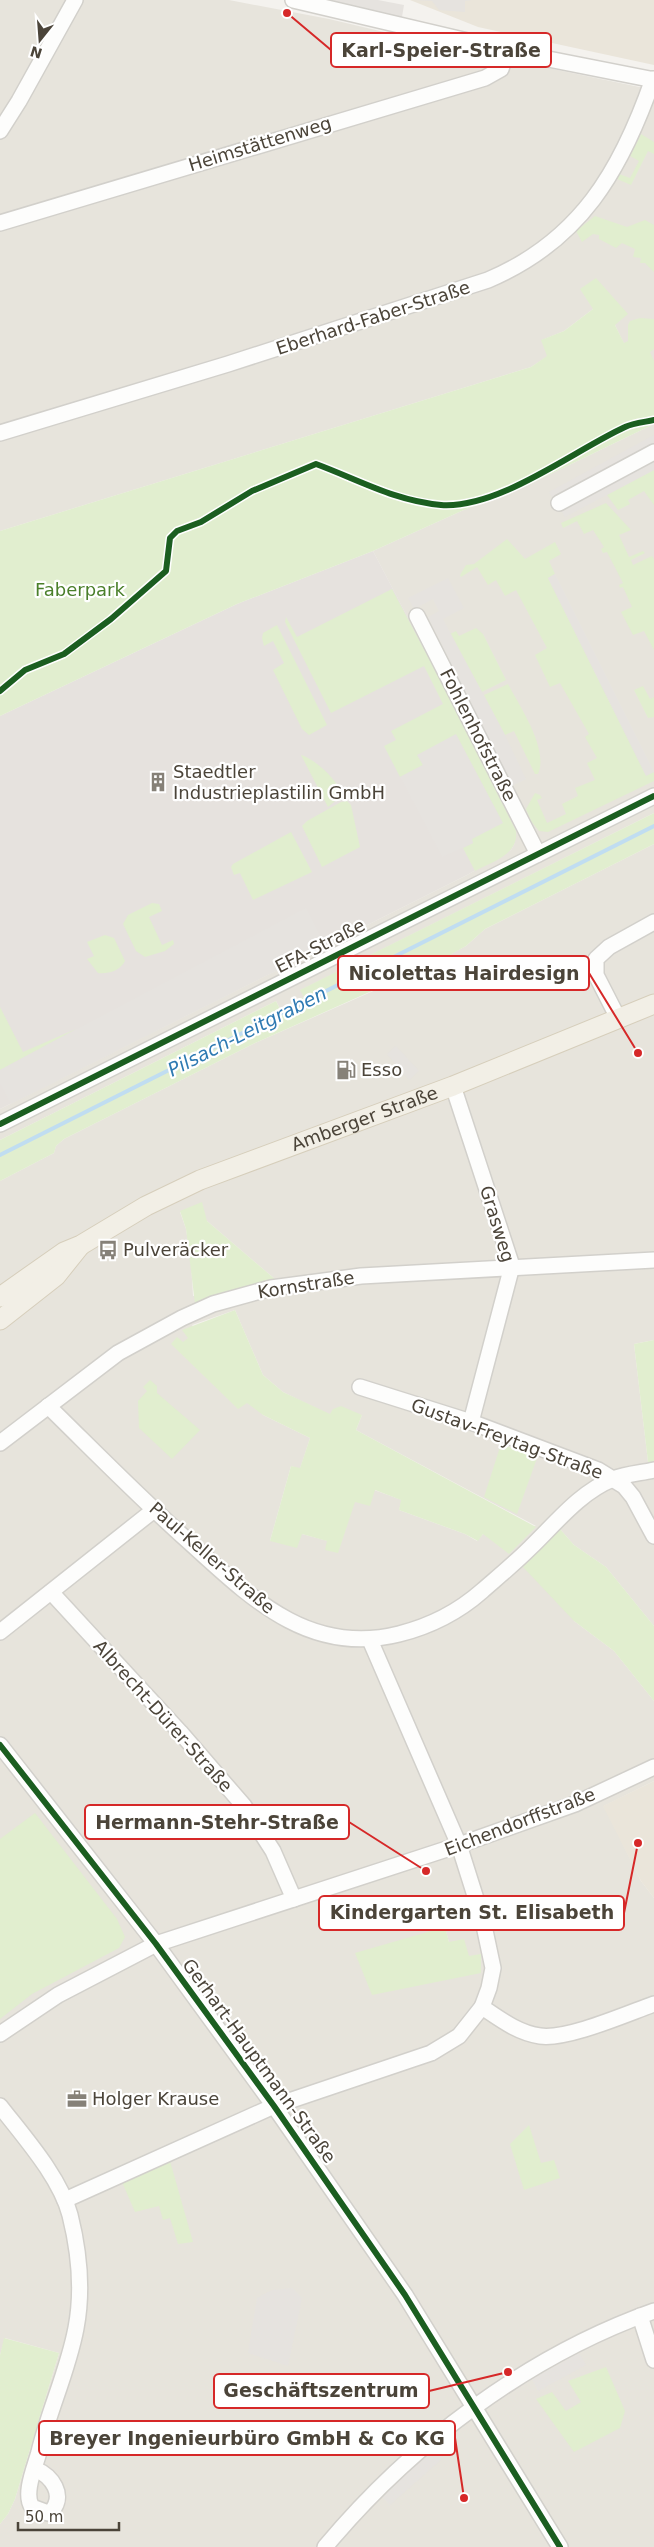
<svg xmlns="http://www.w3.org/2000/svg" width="654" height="2547" font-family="'DejaVu Sans',sans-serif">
<rect width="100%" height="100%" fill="#f4f2ee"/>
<g fill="#e7e4dc" fill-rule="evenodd">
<polygon points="0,0 229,0 329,19 456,49 654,90 654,407 628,342 624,344 615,325 593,309 564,331 542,340 548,356 531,367 0,531"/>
<polygon points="654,424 654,813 301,990 304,997 280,1009 276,1001 0,1140 0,1109 467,875 511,850 515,843 515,830 459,716 373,551 466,509 528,485"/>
<path d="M654,844V1340L634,1344L648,1462H654V1626L606,1567L574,1545L560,1529L574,1621L614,1651L654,1701V1781L604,1806L641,1881L654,1898V2547H0V2524L8,2514L15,2499L59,2353L5,2338L0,2355V1181L54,1153L56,1146L64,1139L253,1044L421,970L466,946L485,929ZM180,1212L207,1221L276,1280L193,1296L191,1263L186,1229ZM235,1310L263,1375L283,1392L330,1415H362L356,1430L536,1526L483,1534L477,1541L465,1534L399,1510L402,1500L374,1490L355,1501L328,1541L302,1534L270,1541L291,1466L300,1469L310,1438L263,1415L192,1325ZM445,1928L449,1942L469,1956L355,1954Z"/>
</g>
<polygon fill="#e6e2de" points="373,551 459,715 516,831 515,843 511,850 467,875 0,1109 0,716 237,604"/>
<g fill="#eae5da">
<polygon points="410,0 654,0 654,65 478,27"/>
<polygon points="654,1781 654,1898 641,1881 603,1806"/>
</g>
<g fill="#e1eecf">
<polygon points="641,134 654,142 654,154 648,151 631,185 617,179 619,174 630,178 639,161 630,156"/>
<polygon points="595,216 627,227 645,220 654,225 654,272 645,263 640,263 641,258 633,257 635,249 622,243 616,248 599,239 599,235 593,234 582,242 576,231"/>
<polygon points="596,278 628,314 615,325 624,343 628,341 628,325 630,321 640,318 654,319 654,349 650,352 654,361 654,424 528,485 466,509 373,551 237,604 0,716 0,531 531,367 547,356 541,340 564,331 593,309 580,289"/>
<polygon points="654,470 654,505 644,491 628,500 630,504 618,510 607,495"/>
<polygon points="606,503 631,530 619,535 629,557 643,551 645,553 631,560 633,565 652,556 654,559 654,650 644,631 633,635 621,612 632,607 623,587 620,588 619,585 623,583 607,552 603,553 601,549 604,547 593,530 584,534 577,521 563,528 561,523"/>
<polygon points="507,539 525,559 555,542 561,554 549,561 555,574 548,578 646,775 654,772 654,781 548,832 539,831 531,821 526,809 535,793 540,795 542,798 537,800 547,823 566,814 562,804 578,796 575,788 595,780 587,763 597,758 585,737 589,734 560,683 550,687 535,655 547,648 516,590 505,596 496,580 488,585 477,567 461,577 460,575 466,565 474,564"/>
<path d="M392,589L459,715L516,831C519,855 492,862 475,871L463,848L473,843L418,755L423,765L400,777L384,746L396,740L391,731L443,704L424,666L331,713L285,622L286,617L297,637Z"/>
<polygon points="277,625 327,725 309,735 302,729 273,670 284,663 273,641 264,646 262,638 263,633"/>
<polygon points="476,628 483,634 506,680 482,692 450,634 456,631 459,636"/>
<path d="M508,684C520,707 549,749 538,774H535L514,731L505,735L484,695Z"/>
<polygon points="643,686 650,699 654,697 654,717 648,718 634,690"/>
<path d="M301,755C315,759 338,780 342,795L328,807Z"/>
<polygon points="347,801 351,805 360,847 322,867 302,826 307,821 341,802"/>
<polygon points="654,813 654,844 485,929 466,946 439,961 253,1044 64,1139 56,1146 54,1153 0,1181 0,1140 276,1001 280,1009 304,997 300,990"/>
<polygon points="291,832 312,872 253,900 240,873 234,875 231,867 233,864"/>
<polygon points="152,903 159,904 162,911 149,917 162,945 173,940 174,944 165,951 145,957 136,951 123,924 128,915"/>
<path d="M105,935L114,938L125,961C120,971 108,974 98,973L87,959L94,956L87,942Z"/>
<polygon points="0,1007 23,1052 76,1029 0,1070"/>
<polygon points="202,1202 207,1221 276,1280 195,1304 186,1229 180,1211"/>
<polygon points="235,1310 263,1375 283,1392 330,1414 333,1409 341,1406 362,1415 356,1430 536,1527 509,1554 483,1534 478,1541 465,1534 399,1510 401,1500 375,1490 370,1506 355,1502 338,1553 325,1550 327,1541 302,1534 297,1548 270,1541 291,1466 300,1468 310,1438 263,1415 247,1403 238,1409 171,1344 177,1337 183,1342 188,1338 182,1330"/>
<polygon points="654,1340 654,1462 648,1462 634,1344"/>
<polygon points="150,1380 157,1386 157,1393 200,1430 172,1459 139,1428 138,1401 147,1391 143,1387"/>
<polygon points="501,1444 537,1458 517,1514 484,1497"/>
<polygon points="560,1529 574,1545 606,1567 654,1626 654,1701 614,1651 574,1621 523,1567"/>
<polygon points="35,1813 117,1919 125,1937 119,1948 32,1994 0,2019 0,1839"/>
<polygon points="445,1927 449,1942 464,1939 469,1956 481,1954 481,1973 372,1995 355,1953"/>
<polygon points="529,2125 541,2163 554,2160 560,2178 524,2190 510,2144"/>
<polygon points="170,2161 193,2242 178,2244 170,2218 163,2220 159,2206 135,2212 122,2182"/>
<polygon points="4,2338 59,2353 15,2499 8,2514 0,2524 0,2355"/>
<polygon points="606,2367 625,2411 620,2428 574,2452 536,2399 552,2392 566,2411 581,2402 568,2381"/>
</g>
<g fill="#e6e3df">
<polygon points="317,0 378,0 404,5 402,17"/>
<polygon points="413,0 472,0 465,1 465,12 439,10 432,1"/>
<polygon points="654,435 654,446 554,501 549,492"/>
<polygon points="654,457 654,470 565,517 559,507"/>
<polygon points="555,574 654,772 646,776 548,578"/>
<polygon points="448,578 464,608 443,619 505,735 526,779 512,786 428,617 439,611 433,599 414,609 408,598"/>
<polygon points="456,734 503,823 472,839 473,843 442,857 400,777 423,765 417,755"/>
<polygon points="306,908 325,946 11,1104 0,1083 0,1070"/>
<polygon points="396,1046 419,1071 409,1080 387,1054"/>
<polygon points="292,2288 302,2298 288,2366 248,2353 257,2298 272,2290"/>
<polygon points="579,2353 586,2365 538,2391 532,2379"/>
<polygon points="435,2448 443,2458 390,2505 381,2496"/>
</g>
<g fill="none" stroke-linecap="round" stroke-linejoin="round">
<polyline stroke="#c0ddf1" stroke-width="4" points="0,1155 654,826"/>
<defs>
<g id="minor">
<polyline points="293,0 523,54 654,80"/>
<polyline points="0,131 19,101 75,0"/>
<polyline points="0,223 485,78 501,69 507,50"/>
<path d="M0,433L228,364L488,280C580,241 621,171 653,79"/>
<polyline points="559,503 654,452"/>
<polyline points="417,616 538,854"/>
<polyline points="618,1018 596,975 596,959 609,947 654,922"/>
<polyline points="453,1086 512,1266 471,1422"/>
<polyline points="0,1124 654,796"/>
<polyline points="360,1387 471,1422 598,1470 624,1486 633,1497 654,1536"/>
<path d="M48,1406C94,1451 139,1497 187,1540C249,1596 308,1657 399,1634C431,1626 457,1613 482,1591C498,1577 515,1563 530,1548C555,1524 580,1492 613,1479C626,1474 641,1473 654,1470"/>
<polyline points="0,1443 118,1353 182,1318 213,1304 271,1288 361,1276 654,1260"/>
<polyline points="51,1592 180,1732 244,1806 273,1851 294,1899"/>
<polyline points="0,1632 154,1510"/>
<polyline points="0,1745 156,1944 274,2106 405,2295 560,2547"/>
<path d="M482,2007C500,2019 518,2033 540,2036C567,2040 626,2014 654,2004"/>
<polyline points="0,2034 58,1995 156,1944 459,1845 575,1804 654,1767"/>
<path d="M0,2106C24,2137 60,2177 70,2215C79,2251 83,2291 76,2328C68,2371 49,2410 39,2452C35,2467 23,2494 32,2507L48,2513L51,2512C66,2495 52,2476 35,2469"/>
<polyline points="65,2200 274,2106 431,2053 459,2036 482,2007 489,1988 493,1968 483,1921 459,1845 370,1640"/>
<polyline points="640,2316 654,2360"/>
<path d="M325,2547C411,2444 527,2356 654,2311"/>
</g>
<g id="major">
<path id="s1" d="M0,1297L64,1252L81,1245L146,1206L200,1180L453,1086L654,1004"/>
<polyline points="0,1320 56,1276 80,1246"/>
</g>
</defs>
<use href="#minor" stroke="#d2d0cb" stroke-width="18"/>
<use href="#major" stroke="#d6cebb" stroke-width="21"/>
<use href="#minor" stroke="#fdfdfc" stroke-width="15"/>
<use href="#major" stroke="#f2efe6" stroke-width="19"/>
<defs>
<g id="cycleway">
<path d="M0,691L25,670L64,654L111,619L166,571L170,538L177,531L201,522L252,491L316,464C359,480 395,501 441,505C499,509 573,451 625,427C633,423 645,422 654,420"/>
<polyline points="0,1124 654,796"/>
<polyline points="0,1745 156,1944 274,2106 405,2295 560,2547"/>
</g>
</defs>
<use href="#cycleway" stroke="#fff" stroke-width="9"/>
<use href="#cycleway" stroke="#1b5e20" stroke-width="6"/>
</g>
<defs>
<symbol id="building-bare" viewBox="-9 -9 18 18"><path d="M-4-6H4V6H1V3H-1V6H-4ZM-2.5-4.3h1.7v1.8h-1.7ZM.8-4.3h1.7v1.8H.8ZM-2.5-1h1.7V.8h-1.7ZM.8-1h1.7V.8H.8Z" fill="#868178" stroke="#fff" stroke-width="2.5" paint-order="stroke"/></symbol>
<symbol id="fuel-bare" viewBox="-9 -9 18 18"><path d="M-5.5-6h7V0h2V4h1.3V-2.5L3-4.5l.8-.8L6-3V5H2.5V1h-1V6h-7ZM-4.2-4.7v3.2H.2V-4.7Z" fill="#868178" stroke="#fff" stroke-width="2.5" paint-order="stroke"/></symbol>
<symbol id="bus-bare" viewBox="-9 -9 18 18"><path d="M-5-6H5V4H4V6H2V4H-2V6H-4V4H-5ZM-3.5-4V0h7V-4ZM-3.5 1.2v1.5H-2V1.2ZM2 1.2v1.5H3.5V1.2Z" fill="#868178" stroke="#fff" stroke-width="2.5" paint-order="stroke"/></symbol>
<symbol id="office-bare" viewBox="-9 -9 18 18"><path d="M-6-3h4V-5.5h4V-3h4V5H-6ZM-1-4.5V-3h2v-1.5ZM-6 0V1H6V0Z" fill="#868178" stroke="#fff" stroke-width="2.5" paint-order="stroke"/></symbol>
</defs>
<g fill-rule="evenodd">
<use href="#building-bare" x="144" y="768" width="28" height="28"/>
<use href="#fuel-bare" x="332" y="1056" width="28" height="28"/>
<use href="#bus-bare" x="94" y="1236" width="28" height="28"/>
<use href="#office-bare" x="63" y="2085" width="28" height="28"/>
</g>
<g text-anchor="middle" stroke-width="4.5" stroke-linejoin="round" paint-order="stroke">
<g font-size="18" fill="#4b4439" stroke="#fff">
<text transform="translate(260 144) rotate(-17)" y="6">Heimstättenweg</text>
<text transform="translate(373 318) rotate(-18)" y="6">Eberhard-Faber-Straße</text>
<text transform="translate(478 735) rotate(63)" y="6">Fohlenhofstraße</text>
<text transform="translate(320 946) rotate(-27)" y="6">EFA-Straße</text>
<text dy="6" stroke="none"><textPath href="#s1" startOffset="408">Amberger Straße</textPath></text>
<text transform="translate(497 1224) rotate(73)" y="6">Grasweg</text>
<text transform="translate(306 1285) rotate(-9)" y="6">Kornstraße</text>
<text transform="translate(507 1439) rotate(20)" y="6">Gustav-Freytag-Straße</text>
<text transform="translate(212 1558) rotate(41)" y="6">Paul-Keller-Straße</text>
<text transform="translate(163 1716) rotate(48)" y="6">Albrecht-Dürer-Straße</text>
<text transform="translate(520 1822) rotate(-21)" y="6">Eichendorffstraße</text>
<text transform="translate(259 2061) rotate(54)" y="6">Gerhart-Hauptmann-Straße</text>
</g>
<g font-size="18" fill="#4a7f2a" stroke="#fff">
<text x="80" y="596">Faberpark</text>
</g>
<g font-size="18" fill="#4b4439" stroke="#fff" text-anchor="start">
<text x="173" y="778">Staedtler<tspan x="173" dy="21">Industrieplastilin GmbH</tspan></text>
<text x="361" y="1076">Esso</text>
<text x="123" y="1256">Pulveräcker</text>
<text x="92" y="2105">Holger Krause</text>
</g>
<g font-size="19" font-style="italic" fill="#2e7ab2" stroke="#fff">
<text transform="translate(247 1031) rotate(-27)" y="7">Pilsach-Leitgraben</text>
</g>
</g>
<path fill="none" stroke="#d62828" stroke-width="2" d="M287 13L331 50M638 1053L589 973M426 1871L349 1822M638 1843L624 1913M508 2372L429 2391M464 2498L455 2438"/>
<g fill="#d62828" stroke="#fff" stroke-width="2">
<circle cx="287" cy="13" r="5"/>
<circle cx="638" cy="1053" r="5"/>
<circle cx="426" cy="1871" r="5"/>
<circle cx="638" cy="1843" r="5"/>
<circle cx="508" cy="2372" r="5"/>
<circle cx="464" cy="2498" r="5"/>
</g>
<g fill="#fff" stroke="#d62828" stroke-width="2">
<rect x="331" y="33" width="220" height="34" rx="5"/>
<rect x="338" y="956" width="251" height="34" rx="5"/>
<rect x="85" y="1805" width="264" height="34" rx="5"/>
<rect x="319" y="1896" width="305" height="34" rx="5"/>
<rect x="214" y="2374" width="215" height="34" rx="5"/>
<rect x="39" y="2421" width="416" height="34" rx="5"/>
</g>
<g font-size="19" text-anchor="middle" font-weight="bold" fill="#4b4439">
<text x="441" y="57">Karl-Speier-Straße</text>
<text x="464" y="980">Nicolettas Hairdesign</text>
<text x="217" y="1829">Hermann-Stehr-Straße</text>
<text x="472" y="1919">Kindergarten St. Elisabeth</text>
<text x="321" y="2397">Geschäftszentrum</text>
<text x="247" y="2445">Breyer Ingenieurbüro GmbH &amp; Co KG</text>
</g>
<g transform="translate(40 40) rotate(197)" stroke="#ffffff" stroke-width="4" paint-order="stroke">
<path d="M0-4L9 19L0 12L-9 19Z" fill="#4b4439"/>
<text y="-8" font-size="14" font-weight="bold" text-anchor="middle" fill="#4b4439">N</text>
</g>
<path d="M18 2522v8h101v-8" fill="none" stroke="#4b4439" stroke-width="2.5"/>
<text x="25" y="2522" font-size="15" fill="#4b4439" stroke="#ffffff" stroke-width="4" paint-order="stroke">50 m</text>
</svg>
